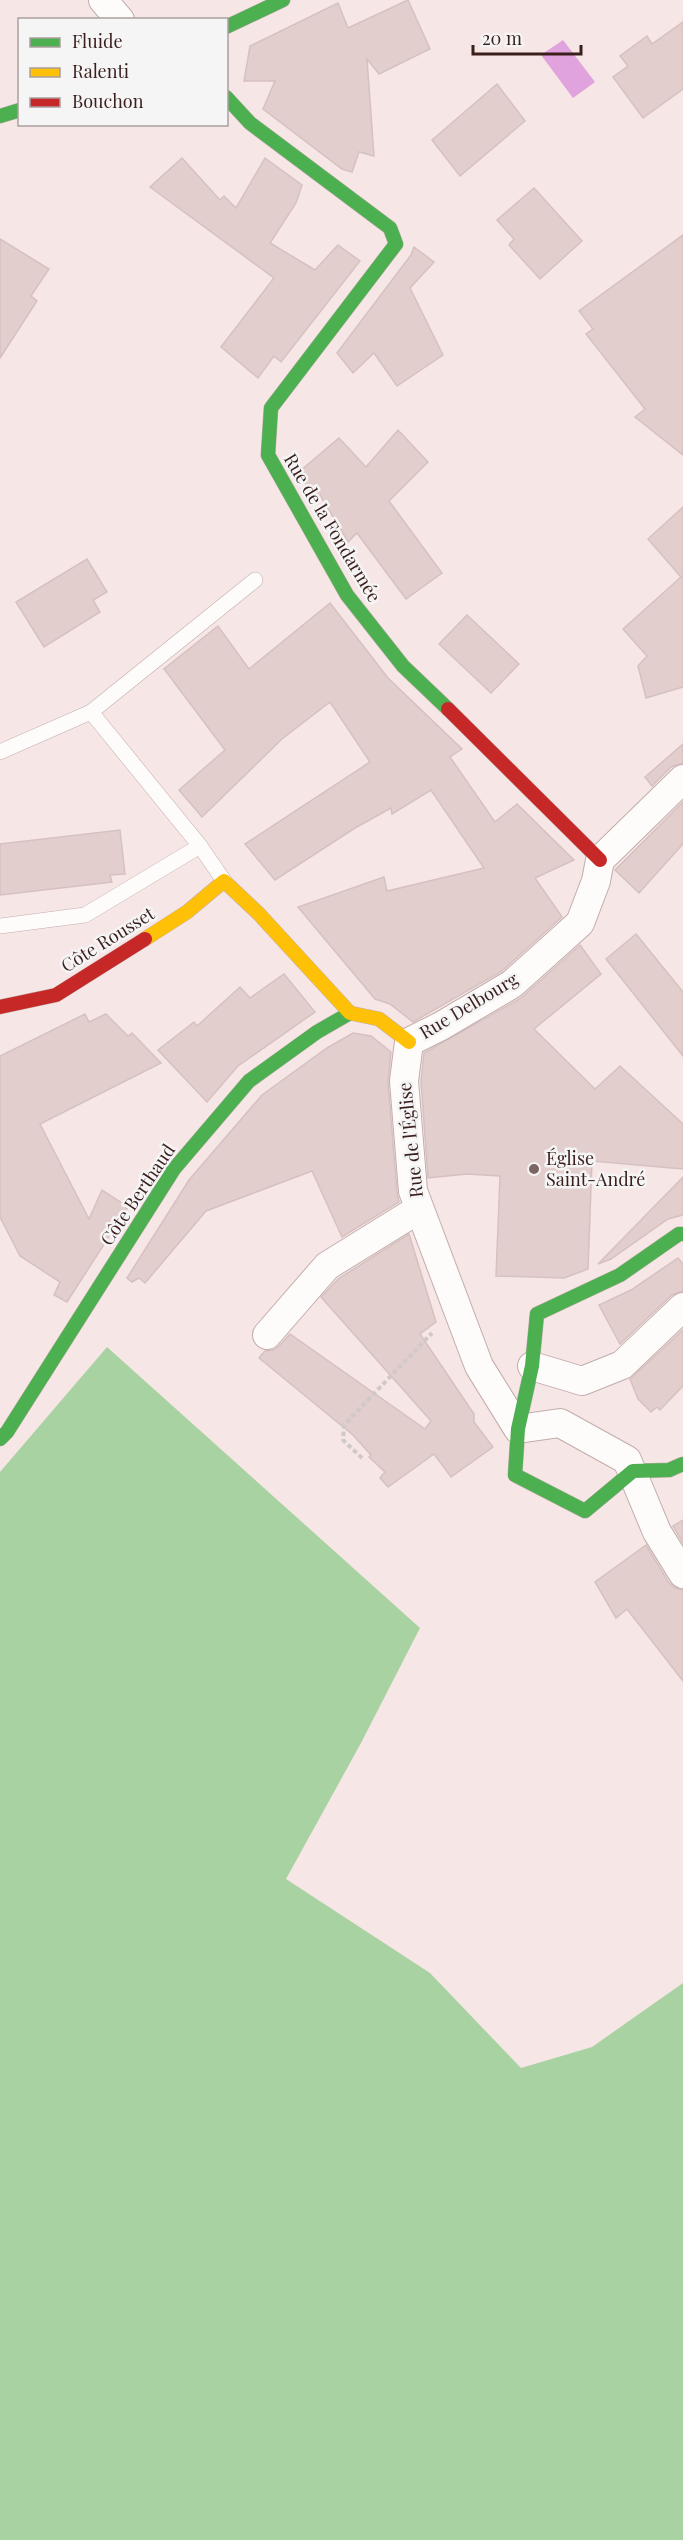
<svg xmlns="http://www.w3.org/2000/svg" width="683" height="2540" font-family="'Playfair Display',serif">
<rect width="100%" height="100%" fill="#f6e6e5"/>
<polygon fill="#a9d2a3" points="107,1347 420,1628 361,1743 286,1879 430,1973 521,2068 592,2047 683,1983 683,2540 0,2540 0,1472"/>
<polygon fill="#e0a3de" points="563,40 595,82 573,98 541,55"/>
<g fill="#e1cecd" stroke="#d6c1c0" stroke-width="1.5">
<polygon points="408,0 430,49 379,74 367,59 374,156 359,152 352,172 342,169 263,109 275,81 244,81 250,46 338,3 348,28"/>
<polygon points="683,22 683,89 643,118 613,77 628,66 620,56 647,36 652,44"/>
<polygon points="497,84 525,121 460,176 432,140"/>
<polygon points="182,158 220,200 224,196 236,208 265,158 302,185 296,203 270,243 315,270 338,245 360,261 281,362 274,356 258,378 221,347 274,278 150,187"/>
<polygon points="534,188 582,241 540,279 509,245 514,239 497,220"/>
<polygon points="683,235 683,455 635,417 645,409 586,334 593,329 579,311"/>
<polygon points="0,239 49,269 31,296 37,301 0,358"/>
<polygon points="414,247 434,262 410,288 443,355 397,386 374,353 353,373 337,353 411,255"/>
<polygon points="398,430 428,462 389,501 442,573 406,599 357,533 348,542 320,495 315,500 299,472 339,438 366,467"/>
<polygon points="683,507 683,687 646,698 638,666 647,656 623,629 681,577 648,539"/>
<polygon points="87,559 107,592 93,600 100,612 44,647 16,602"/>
<polygon points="330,603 388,678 462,749 450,757 495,822 517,804 574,860 535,878 562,917 502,971 413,1022 390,1004 375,999 298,907 384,877 387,891 484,868 431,790 392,814 391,808 355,828 275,880 245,844 370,762 330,702 282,739 202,817 179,790 225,750 164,669 218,626 249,669"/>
<polygon points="467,615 519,664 491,693 439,644"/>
<polygon points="683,744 683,763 671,767 652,786 645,777"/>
<polygon points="683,802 683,844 639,893 615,870"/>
<polygon points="120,830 125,874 110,875 112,882 0,895 0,844"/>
<polygon points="636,934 683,992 683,1056 606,959"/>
<polygon points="580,945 601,974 534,1029 595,1089 620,1066 683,1124 683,1169 592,1161 588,1269 564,1278 496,1276 500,1176 467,1174 428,1178 421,1081 424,1053 521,998"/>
<polygon points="284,974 315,1012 238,1066 207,1102 158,1050 194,1022 197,1026 240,987 250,998"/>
<polygon points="85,1014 89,1022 106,1014 128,1036 132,1033 161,1063 40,1124 89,1219 102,1190 128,1207 67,1302 54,1295 60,1282 20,1256 0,1217 0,1056"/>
<polygon points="353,1033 371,1036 391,1052 388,1082 397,1192 399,1202 342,1237 312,1171 206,1211 145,1283 139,1278 132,1282 127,1278 189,1180 262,1095 327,1048"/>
<polygon points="683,1177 683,1215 668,1219 611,1259 598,1264"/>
<polygon points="409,1234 436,1322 420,1334 474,1414 474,1422 493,1447 451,1477 434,1454 388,1487 380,1478 385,1472 369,1457 371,1455 353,1435 259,1358 265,1351 273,1350 279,1346 290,1334 425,1429 431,1421 321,1297 338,1279"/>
<polygon points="678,1258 683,1264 683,1291 672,1295 620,1344 599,1305 631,1290"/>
<polygon points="683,1330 683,1386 660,1410 657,1407 651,1412 638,1399 630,1379"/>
<polygon points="683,1520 683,1543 673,1526"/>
<polygon points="646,1545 669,1583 675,1588 683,1590 683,1681 627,1609 616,1618 595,1582"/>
</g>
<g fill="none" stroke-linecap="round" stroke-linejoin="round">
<defs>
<g id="lane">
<polyline points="0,752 91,712"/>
<polyline points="224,881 200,846 91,712 255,580"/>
<polyline points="0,926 85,915 200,846"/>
</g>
<g id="street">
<polyline points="103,0 120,20"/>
<polyline points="683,779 600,860 596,881 580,923 512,984 441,1026 409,1042 404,1081 413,1191 479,1366 518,1429 560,1423 627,1460 657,1532 683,1574"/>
<polyline points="267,1335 327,1266 419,1209"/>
<polyline points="532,1366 582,1381 622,1365 683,1307"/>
</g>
<g id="fast">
<polyline points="226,27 283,0"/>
<polyline points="226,97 250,123 390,228 396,244 271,408 268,455 347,595 403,666 448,709"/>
<polyline points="0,116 20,110"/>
<polyline points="683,1234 679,1234 620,1275 537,1314 532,1366 518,1429 515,1475 585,1511 633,1471 669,1470 683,1464"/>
<polyline points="0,1439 7,1432 174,1169 249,1081 317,1032 350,1013"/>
</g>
<polyline id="slow" points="145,939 187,912 224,881 259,914 350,1013 379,1019 409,1042"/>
<g id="jam">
<polyline points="448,709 600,860"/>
<polyline points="0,1007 56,995 145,939"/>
</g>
</defs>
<use href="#lane" stroke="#c1aeac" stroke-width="16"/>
<use href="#street" stroke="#c1aeac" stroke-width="30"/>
<use href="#fast" stroke="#c1aeac" stroke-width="15"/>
<use href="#slow" stroke="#c1aeac" stroke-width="15"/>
<use href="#jam" stroke="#c1aeac" stroke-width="15"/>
<polyline stroke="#d1c9c8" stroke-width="4" stroke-dasharray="4.5 3" stroke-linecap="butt" points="362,1458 343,1440 344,1425 432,1333"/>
<use href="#lane" stroke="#fefbfb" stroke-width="15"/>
<use href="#street" stroke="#fefbfb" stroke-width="28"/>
<use href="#fast" stroke="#4caf50" stroke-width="14"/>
<use href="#slow" stroke="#ffc107" stroke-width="14"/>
<use href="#jam" stroke="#c62828" stroke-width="14"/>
</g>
<circle fill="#7c6563" stroke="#f5f5f5" stroke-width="2" cx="534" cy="1169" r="6"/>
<g text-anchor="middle" stroke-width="5" stroke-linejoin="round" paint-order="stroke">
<g font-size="18" fill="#3a1f1d" stroke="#f5f5f5">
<text transform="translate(332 528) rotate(59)" y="6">Rue de la Fondarmée</text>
<text transform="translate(108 940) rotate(-32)" y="6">Côte Rousset</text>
<text transform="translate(469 1006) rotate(-31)" y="6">Rue Delbourg</text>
<text transform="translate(411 1140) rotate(-96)" y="6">Rue de l'Église</text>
<text transform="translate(138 1195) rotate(-56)" y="6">Côte Berthaud</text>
</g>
<g font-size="18" fill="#3a1f1d" stroke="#f5f5f5" text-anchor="start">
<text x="546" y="1165">Église<tspan x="546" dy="21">Saint-André</tspan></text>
</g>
</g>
<rect x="18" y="18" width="210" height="108" fill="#f5f5f5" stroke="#aa9f9f" stroke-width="1.5"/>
<rect x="30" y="38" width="30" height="9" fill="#4caf50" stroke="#aa9f9f" stroke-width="1.5"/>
<text x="72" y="48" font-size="18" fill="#3a1f1d">Fluide</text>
<rect x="30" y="68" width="30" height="9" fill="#ffc107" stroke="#aa9f9f" stroke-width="1.5"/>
<text x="72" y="78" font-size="18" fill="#3a1f1d">Ralenti</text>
<rect x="30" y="98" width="30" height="9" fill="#c62828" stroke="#aa9f9f" stroke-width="1.5"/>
<text x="72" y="108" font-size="18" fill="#3a1f1d">Bouchon</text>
<path d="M473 45v9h108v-9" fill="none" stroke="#3a1f1d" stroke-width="3"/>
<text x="482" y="45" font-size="18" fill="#3a1f1d" stroke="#f5f5f5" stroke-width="4.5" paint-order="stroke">20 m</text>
</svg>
